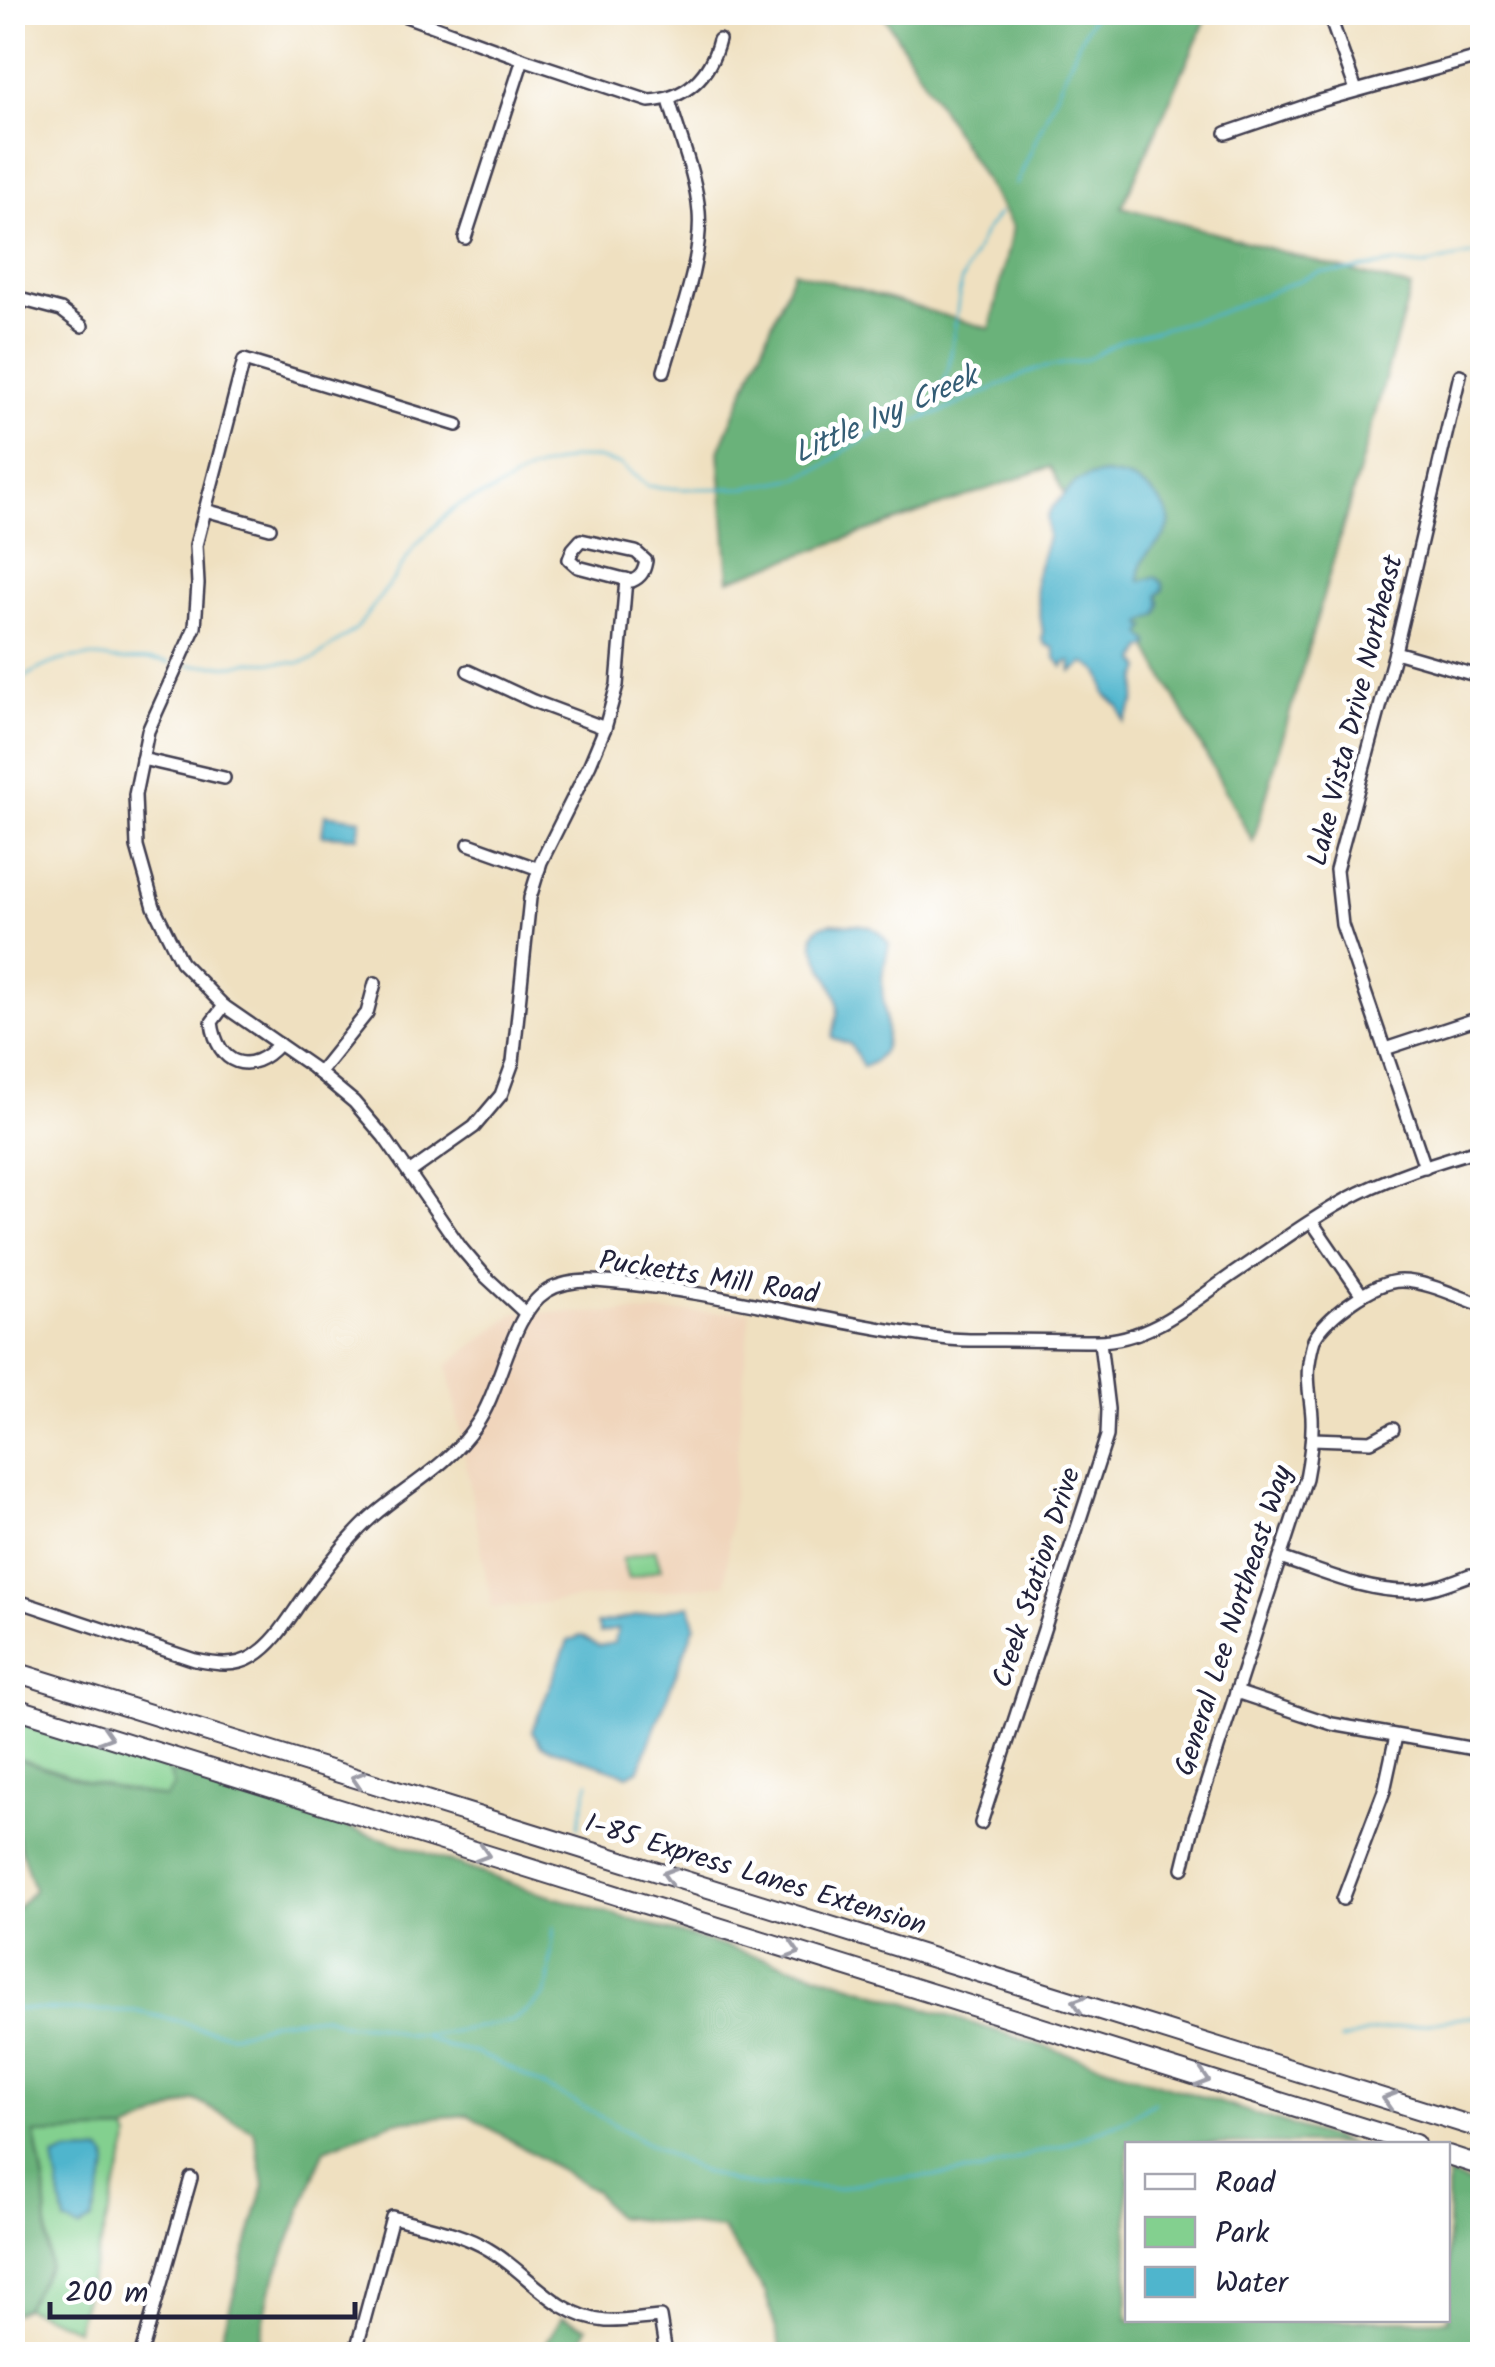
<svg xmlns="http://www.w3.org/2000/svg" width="1495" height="2367" font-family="Kalam,sans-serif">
<rect width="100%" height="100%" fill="#fff"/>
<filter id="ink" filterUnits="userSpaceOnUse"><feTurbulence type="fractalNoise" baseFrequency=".01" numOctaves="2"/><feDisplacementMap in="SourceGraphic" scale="20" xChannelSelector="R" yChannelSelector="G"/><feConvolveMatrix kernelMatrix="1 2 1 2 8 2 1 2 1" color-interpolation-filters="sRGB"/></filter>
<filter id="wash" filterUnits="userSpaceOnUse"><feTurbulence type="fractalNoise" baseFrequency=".0048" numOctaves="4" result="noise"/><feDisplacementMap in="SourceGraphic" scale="40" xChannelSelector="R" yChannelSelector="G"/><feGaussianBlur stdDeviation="2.25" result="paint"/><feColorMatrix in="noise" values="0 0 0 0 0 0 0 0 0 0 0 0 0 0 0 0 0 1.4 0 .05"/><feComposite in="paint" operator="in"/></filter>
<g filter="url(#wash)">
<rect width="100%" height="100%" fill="#efe0c0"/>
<polygon fill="#f0d5bc" points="750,1312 725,1584 492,1608 448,1365 516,1313"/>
<g fill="#83d08f" stroke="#527965" stroke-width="2.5" fill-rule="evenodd">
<polygon points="655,1549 661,1569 628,1579 622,1559"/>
<polygon points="13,1720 169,1770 174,1786 165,1798 88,1782 13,1757"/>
<path d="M127,2131L130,2139L76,2329L25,2308L49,2266L45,2188L35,2133ZM101,2152L65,2222L55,2158L67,2153Z"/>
</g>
<g fill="#6ab27a" stroke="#466a5a" stroke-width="2.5">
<polygon points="887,13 1209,13 1122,207 1411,288 1253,842 1050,467 729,580 719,451 794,271 990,329 1013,227 885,17"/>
<polygon points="13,1757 88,1782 165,1798 174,1786 169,1770 426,1853 529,1890 802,1969 1350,2144 1128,2144 1128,2320 1448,2320 1448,2176 1482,2187 1482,2354 783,2354 765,2292 722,2229 615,2217 594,2190 468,2115 395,2121 325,2149 270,2291 257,2354 217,2354 264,2185 254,2131 194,2100 127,2131 35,2134 45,2188 49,2267 25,2308 13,2314 12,1914 34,1890 13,1825"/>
<polygon points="562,2317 587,2327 576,2354 539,2354"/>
</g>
<g fill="#4fb5cd" stroke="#386c84" stroke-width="2.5">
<path d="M1105,474C1113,476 1121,476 1129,479C1145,484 1173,507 1169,526C1164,548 1137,549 1140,581L1155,577L1163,583V590L1158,595L1160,605L1158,614L1142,623L1143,626L1147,627L1142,634L1149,642V646L1143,649L1137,661L1142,669L1138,678L1135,702L1124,722L1119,707L1105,694C1102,676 1104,673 1085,663L1072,672L1071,662H1066L1063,667L1056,658L1054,648L1046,645L1042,639L1043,633L1036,590V576L1048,537L1047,518L1051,509L1076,482L1087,477Z"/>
<polygon points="325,814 361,819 358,837 322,835"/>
<path d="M832,923C859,927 871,918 889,944C887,957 882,969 882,983C882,1012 900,1054 863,1067L850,1044L832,1038C835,1024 840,1012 837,998C833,977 789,929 832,923Z"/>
<polygon points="690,1605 695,1625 639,1769 628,1775 541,1745 532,1731 568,1641 581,1636 598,1646 614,1643 618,1629 600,1633 597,1624"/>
<polygon points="101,2152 107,2158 108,2167 92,2220 79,2229 65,2222 54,2158 67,2153"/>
</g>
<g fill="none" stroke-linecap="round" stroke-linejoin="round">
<g stroke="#4fb5cd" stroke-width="2.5">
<polyline points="1016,185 1079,42 1095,12"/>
<polyline points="927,415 938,397 949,367 961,282 984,233 999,213"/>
<polyline points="188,665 235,666 250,662 299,663 314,659 357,628 395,577 414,547 446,515 459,505 494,491 529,471 573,458 597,458 621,465 648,486 681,489 746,488 798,478 828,464 846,450 874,435 939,413 1036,369 1085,360 1122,340 1216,314 1320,272 1339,272 1396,263 1425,266 1440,261 1482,253"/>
<path d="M12,687C37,667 60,656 92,657C102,657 112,660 123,660C139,660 155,658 170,663"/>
<polyline points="578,1827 589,1782"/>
<polyline points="12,2009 135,2011 179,2021 197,2028 232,2034 247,2031 270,2022 324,2016 343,2024 375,2025 406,2035 438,2034 512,2021 533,2006 544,1996 548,1984 554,1927"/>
<polyline points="424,2036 445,2046 474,2052 516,2071 596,2114 653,2147 701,2171 735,2183 761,2187 788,2185 836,2189 883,2178 902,2179 983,2171 1034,2153 1062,2146 1127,2119 1154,2102"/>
<polyline points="1340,2040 1375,2031 1468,2017 1482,2017"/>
</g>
</g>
</g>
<g filter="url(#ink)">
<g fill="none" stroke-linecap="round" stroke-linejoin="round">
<defs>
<g id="minor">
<path d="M395,12L523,59L649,101C686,99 710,76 719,40"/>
<polyline points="1328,12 1356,90"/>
<polyline points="1226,133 1320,101 1482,56"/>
<polyline points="465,238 523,59"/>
<polyline points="12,297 61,310 82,326"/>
<path d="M664,371C677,325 703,259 699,212C696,175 679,136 669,100"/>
<polyline points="457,425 244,360 196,545 198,584 195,627 148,731 135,795 137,847 154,907 181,962 224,1006 312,1067 354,1102 384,1137 461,1248 485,1276 526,1314"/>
<polyline points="205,510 270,528"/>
<path d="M581,540L636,552L646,561C644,572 641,577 632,581L578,567L569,559L573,549Z"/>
<polyline points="1395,652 1482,677"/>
<polyline points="468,671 533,701 605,728"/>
<polyline points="142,759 224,778"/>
<polyline points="469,844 539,869"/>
<path d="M224,1006L212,1022C217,1065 250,1077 279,1044"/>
<polyline points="1385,1049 1482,1017"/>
<polyline points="319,1073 367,1013 375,983"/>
<polyline points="1425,1167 1342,925 1336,870 1395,652 1460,375"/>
<polyline points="409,1173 474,1127 501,1095 513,1062 530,898 541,862 590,764 605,728 617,685 626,579"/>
<polyline points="1312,1222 1362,1295"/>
<polyline points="1312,1439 1371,1441 1393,1429"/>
<path d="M1280,1558C1321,1571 1365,1592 1409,1591C1430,1591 1451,1582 1470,1575"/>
<path d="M12,1599L195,1660C215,1664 235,1668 254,1656C278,1641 291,1614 308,1592C327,1566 349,1537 373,1516C410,1484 447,1467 476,1425C502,1389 510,1314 547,1291C564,1281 588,1280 607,1282C720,1291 829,1324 941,1338C961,1341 982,1340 1002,1340C1033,1340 1064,1341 1094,1341C1147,1342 1189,1305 1230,1276C1270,1249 1317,1214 1359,1193C1398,1174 1441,1160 1482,1149"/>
<polyline points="1236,1692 1332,1724 1469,1748 1482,1753"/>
<polyline points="981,1823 1107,1436 1108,1409 1100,1342"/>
<path d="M1183,1868L1195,1819L1306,1478C1310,1457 1313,1438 1312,1417C1311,1399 1306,1380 1309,1363C1310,1356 1312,1346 1314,1340C1326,1317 1374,1281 1401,1281C1427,1281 1458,1297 1482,1305"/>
<polyline points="1343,1899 1384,1791 1396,1736"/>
<polyline points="141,2354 191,2178"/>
<path d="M355,2354L392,2217C424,2226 460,2232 488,2249C528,2272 556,2317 606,2321C623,2322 643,2318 660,2317L666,2354"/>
</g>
<g id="highway">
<polyline points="12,1671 1482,2129"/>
<polyline points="12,1707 1415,2144"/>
<polyline points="1448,2155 1482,2166"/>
</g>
</defs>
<use href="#minor" stroke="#413e4f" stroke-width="16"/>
<use href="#highway" stroke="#413e4f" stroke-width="22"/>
<use href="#minor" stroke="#fff" stroke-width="11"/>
<use href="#highway" stroke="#fff" stroke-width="18"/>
</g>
<defs><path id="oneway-chevron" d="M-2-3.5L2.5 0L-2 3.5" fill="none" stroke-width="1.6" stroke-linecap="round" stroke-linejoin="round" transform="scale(2.5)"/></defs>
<g stroke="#9c9ca7">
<use href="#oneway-chevron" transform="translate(106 1736) rotate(17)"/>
<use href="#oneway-chevron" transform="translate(358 1779) rotate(-163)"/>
<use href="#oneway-chevron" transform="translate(483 1854) rotate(17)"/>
<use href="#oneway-chevron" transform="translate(669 1875) rotate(-163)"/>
<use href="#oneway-chevron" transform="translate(793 1951) rotate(17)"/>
<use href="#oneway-chevron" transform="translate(1079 2003) rotate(-163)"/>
<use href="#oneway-chevron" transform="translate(1203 2079) rotate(17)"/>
<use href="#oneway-chevron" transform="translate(1389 2100) rotate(-163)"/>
</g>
</g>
<g text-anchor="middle" stroke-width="9" stroke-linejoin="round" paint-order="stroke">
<g font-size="28" fill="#22223b" stroke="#fff">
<text transform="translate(1354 710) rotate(-76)" y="10">Lake Vista Drive Northeast</text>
<text transform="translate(709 1276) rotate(9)" y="10">Pucketts Mill Road</text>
<text transform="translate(1035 1577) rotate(-72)" y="10">Creek Station Drive</text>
<text transform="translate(1232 1620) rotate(-72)" y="10">General Lee Northeast Way</text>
<text transform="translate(756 1873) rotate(17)" y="10">I-85 Express Lanes Extension</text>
</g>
<g font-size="30" font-style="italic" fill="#345d75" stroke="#fff">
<text transform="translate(885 414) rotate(-24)" y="10">Little Ivy Creek</text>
</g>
</g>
<rect width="1495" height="2367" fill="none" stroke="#fff" stroke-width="50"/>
<rect x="1125" y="2142" width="325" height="180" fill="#ffffff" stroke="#a7a7b1" stroke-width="2.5"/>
<rect x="1145" y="2174" width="50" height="15" fill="#ffffff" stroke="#a7a7b1" stroke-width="2.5"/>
<text x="1215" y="2192" font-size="30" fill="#22223b">Road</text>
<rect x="1145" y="2217" width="50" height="30" fill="#83d08f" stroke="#a7a7b1" stroke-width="2.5"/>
<text x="1215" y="2242" font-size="30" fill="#22223b">Park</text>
<rect x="1145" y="2267" width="50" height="30" fill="#4fb5cd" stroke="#a7a7b1" stroke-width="2.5"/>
<text x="1215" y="2292" font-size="30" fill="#22223b">Water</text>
<path d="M50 2302v15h305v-15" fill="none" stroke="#22223b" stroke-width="5"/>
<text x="65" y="2302" font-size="30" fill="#22223b" stroke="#ffffff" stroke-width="8" paint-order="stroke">200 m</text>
</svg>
